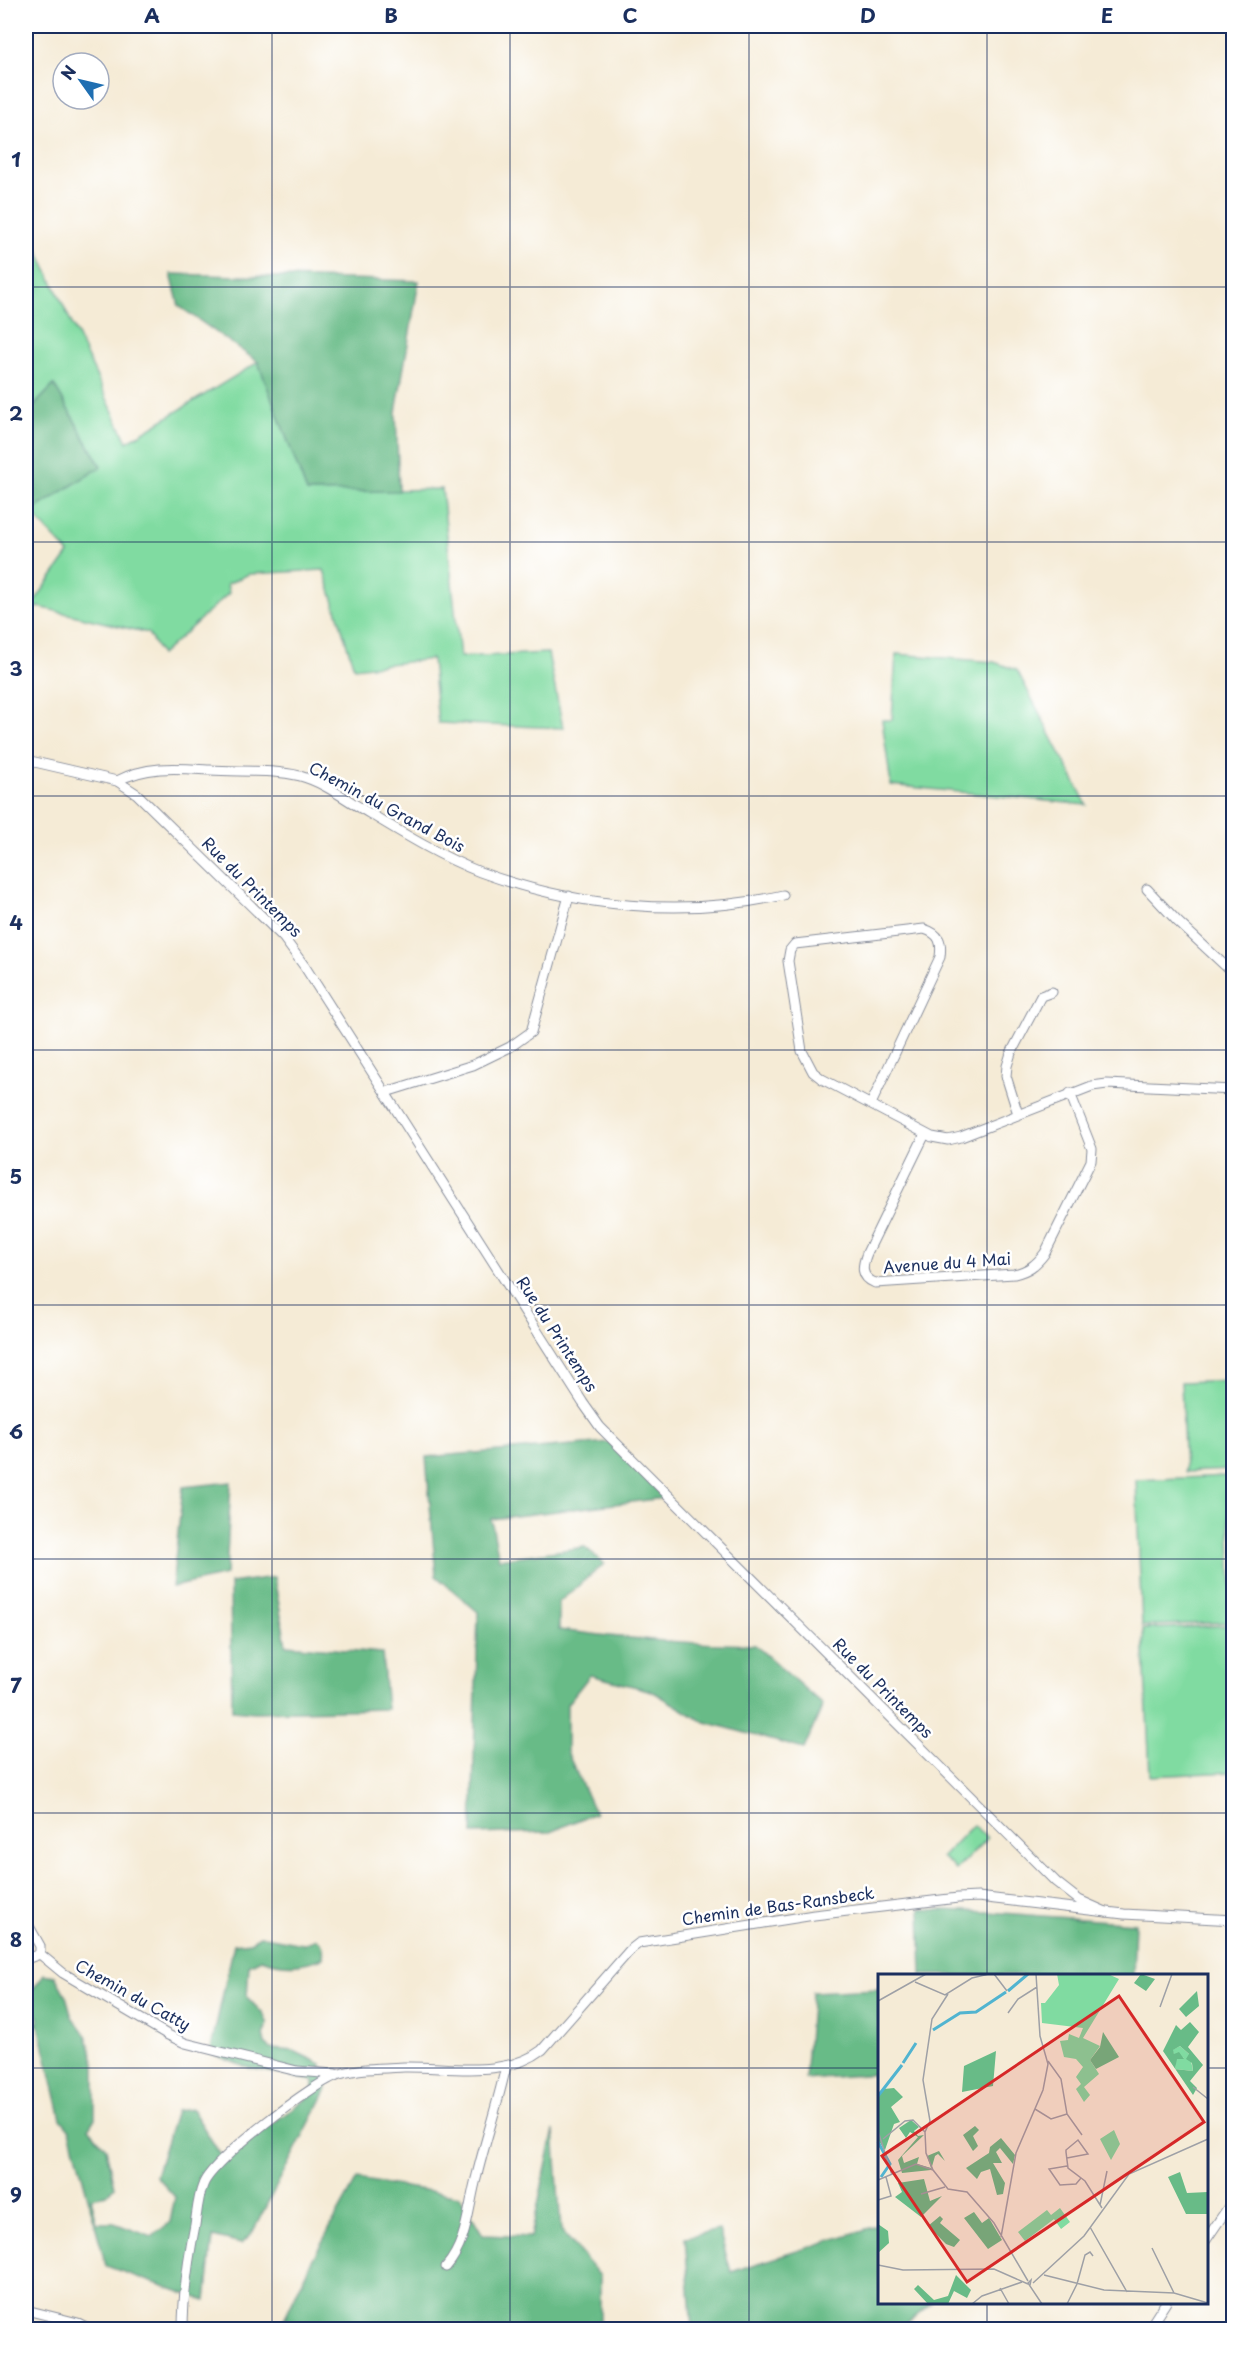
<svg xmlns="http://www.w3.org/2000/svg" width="1259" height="2355" font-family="'Playpen Sans',sans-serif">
<rect width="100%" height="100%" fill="#fff"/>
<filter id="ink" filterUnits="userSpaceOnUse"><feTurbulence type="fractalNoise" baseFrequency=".0167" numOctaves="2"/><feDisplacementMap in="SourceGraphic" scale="12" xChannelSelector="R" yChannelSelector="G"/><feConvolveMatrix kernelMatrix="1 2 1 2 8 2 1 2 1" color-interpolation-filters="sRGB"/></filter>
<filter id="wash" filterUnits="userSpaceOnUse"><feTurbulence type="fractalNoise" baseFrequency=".008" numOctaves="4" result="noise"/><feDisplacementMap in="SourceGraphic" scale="24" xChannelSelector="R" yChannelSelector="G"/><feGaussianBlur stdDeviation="1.35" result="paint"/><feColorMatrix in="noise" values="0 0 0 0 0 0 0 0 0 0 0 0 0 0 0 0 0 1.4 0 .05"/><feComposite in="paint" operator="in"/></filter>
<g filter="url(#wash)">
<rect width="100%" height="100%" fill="#f5ebd6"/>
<g fill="#80dba1" stroke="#4e8580" stroke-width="1.5">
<polygon points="26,225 127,442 258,362 307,492 442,489 460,657 548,653 563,728 438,723 432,659 354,668 324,570 249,574 227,584 229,593 161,655 148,633 39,607 37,608 32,605 69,553 30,512 101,466 54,385 26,414"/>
<polygon points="896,654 994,662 1017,670 1087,805 891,785 882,720 892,720"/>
<polygon points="1233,1380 1233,1470 1185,1472 1181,1382"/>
<polygon points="1228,1476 1233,1622 1142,1626 1136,1480"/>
<polygon points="1233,1625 1233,1772 1150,1776 1143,1629"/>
<polygon points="973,1825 987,1838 956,1870 942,1857"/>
</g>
<g fill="#68bb87" stroke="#427572" stroke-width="1.5">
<polygon points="171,274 419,281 396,412 399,491 307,492 258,362 179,306"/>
<polygon points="54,385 101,467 30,512 26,508 26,414"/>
<path d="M609,1442L665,1498L491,1519L499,1559L585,1547L604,1564L559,1602V1630C625,1639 689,1644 755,1645L823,1705L804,1749L702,1721L652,1691L590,1675L567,1704V1752L595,1813L550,1832L472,1834L478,1612L436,1576L426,1457Z"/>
<polygon points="231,1482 226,1575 172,1587 183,1487"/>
<polygon points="274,1577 286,1645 382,1653 387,1709 254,1712 232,1710 230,1583"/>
<polygon points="920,1909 989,1912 1135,1923 1133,1975 922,1975"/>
<path d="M260,1936L303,1944L317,1939C324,1945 324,1949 323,1958C299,1966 285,1967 261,1959L249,1965L247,1997L263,2014L268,2024L263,2035L265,2044L271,2049L294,2051L321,2064L327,2089L251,2235L241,2244L213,2237L206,2301L106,2266L70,2130L61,2119L39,2025H26V2023L39,2022L30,1993L44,1974L55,1976L66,1996L72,2017L86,2035L95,2063V2118L89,2128L106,2148L114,2187L107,2195L91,2198L97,2223H114L152,2237L170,2222L175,2197L156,2176L176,2111L192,2109L225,2162L252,2138L313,2094V2081L245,2067L210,2053L234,1944L250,1942Z"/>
<polygon points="879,1989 879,2074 805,2079 812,1992"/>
<polygon points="554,2130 561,2230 600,2276 600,2329 279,2330 311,2262 357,2179 460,2196 483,2235 531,2237"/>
<polygon points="879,2225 880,2302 931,2303 903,2326 886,2330 692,2329 685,2237 719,2230 731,2272"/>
</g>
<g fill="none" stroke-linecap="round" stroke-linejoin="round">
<polyline stroke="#51b4d0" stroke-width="3" points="49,2330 58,2326 69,2330"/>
</g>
</g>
<g filter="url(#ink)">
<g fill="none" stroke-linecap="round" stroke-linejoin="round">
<defs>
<g id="minor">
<polyline points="26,760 117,781 137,794 283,937 305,967 583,1403 600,1427 1056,1882 1079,1900 1106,1912"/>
<path d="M117,781C147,765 177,768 210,770C239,772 272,769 300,776C323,782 344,798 364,810C402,833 439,856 480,872C575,907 684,918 783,895"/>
<polyline points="1147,889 1177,921 1234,974"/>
<polyline points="386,1092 473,1065 510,1047 531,1032 569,896"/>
<path d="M871,1104L940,957C942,942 940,934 924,929L795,944L790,950L788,961L802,1051L813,1072L822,1079L932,1137L948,1140L961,1137L1092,1086L1107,1084L1234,1090"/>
<polyline points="1018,1114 1006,1076 1007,1066 1011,1053 1041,996 1052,992"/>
<path d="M925,1134L867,1253C862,1266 860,1277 875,1283L1014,1274C1028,1271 1036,1265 1045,1253L1091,1161L1092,1149L1070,1093"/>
<polyline points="26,1921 40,1946 40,1954"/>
<polyline points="40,1954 63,1973 168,2035 185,2043 297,2071 335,2074"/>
<polyline points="26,1959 40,1954"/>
<polyline points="1206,2240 1234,2199"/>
<path d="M446,2267C468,2242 468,2206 477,2175C486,2138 498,2103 506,2066"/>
<polyline points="26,2310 78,2323 92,2330"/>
<path d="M183,2330C183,2294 188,2260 195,2225C197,2212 198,2197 203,2185C211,2161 315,2081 340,2074C360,2068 383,2068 404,2067C448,2066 504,2079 542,2050L630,1950L639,1943L814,1915L958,1898L978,1897L1124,1914L1234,1920"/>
<polyline points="1148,2330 1166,2302"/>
</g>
</defs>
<use href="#minor" stroke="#888d9a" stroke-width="11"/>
<use href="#minor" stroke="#fff" stroke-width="9"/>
</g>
</g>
<path fill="none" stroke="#1b2f5e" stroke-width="1.5" stroke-opacity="0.55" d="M272,26V2330M510,26V2330M749,26V2330M987,26V1976M26,287H1234M26,542H1234M26,796H1234M26,1050H1234M26,1305H1234M26,1559H1234M26,1813H1234M26,2068H880M1206,2068H1234M987,2302V2330"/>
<g text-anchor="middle" stroke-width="5" stroke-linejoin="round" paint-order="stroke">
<g font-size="16" fill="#1b2f5e" stroke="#fff">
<text transform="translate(387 807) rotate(28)" y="6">Chemin du Grand Bois</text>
<text transform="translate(252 887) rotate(45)" y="6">Rue du Printemps</text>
<text transform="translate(947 1263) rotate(-4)" y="6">Avenue du 4 Mai</text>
<text transform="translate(557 1334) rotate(57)" y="6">Rue du Printemps</text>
<text transform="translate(883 1688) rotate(45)" y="6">Rue du Printemps</text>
<text transform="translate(778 1906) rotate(-8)" y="6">Chemin de Bas-Ransbeck</text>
<text transform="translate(133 1995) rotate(29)" y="6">Chemin du Catty</text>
</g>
</g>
<g transform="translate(878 1974)">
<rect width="330" height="330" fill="#f5ebd6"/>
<path d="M179,0H230L241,5L205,64L222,72L212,86L221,100L206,113L212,121L206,128L198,115L203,110L198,103L205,93L198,85L186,83L182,67L190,66L191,60L201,64L205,54L164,49L163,29H167L181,11ZM302,72L312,81L315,97L297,95L298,85L306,84L297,82L294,76ZM236,156L242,170L233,186L222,165ZM182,234L192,248L183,255L176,245L147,267L140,258L169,236L173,241Z" fill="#80dba1"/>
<path d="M263,0L277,5L268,17L256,9ZM319,17L321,32L308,43L301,35ZM312,48L321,58L310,73L325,91L312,107L319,114L315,121L285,77L298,51L303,56ZM302,72L311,80L308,85L314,89L315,97L297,95L299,85H306L301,78L296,80L295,76ZM225,58L241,83L218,95L212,86L222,73ZM118,77L115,112L84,118L86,92ZM16,114L25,123L13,133L22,148L16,150L7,176L0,166V121L6,115ZM33,146L41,153L36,157L40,162L46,161L24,182L26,189L41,183L39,190L53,194L49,182L61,177L67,187L60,180L57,182L53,196L24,199L20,186L40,163L32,158L28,164L21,154ZM97,152L101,156L95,162L100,172L95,177L85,161ZM123,164L137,181L135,190L122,174L118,178L124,189H115L127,209L125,220L119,221L112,195L103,198L99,205L88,194L111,179L112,173ZM302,198L309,219L330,218V240H308L290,203ZM46,205L52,227L64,222L43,243L17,223L24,218L20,209ZM96,238L104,249L111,244L124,266L110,275L86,244ZM62,242L65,245L62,249L82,266L76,273L68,270L50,252ZM0,250L10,257L11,269L0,279ZM78,301L93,316L89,324L76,317L70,330H50L36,315L40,311L56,326L70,322Z" fill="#68bb87" fill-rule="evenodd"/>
<path fill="none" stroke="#51b4d0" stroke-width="3" d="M130,17L150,0M55,56L82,39L98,38L128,18M25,89L38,69M0,122L24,91M0,168L12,190L3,203"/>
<path fill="none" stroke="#9ea0a6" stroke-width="1.5" d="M116,0L129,17M37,8L67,21L94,4L111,0M0,27L48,0M282,33L294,0M130,39L140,25L159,13M170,87L183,105L189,140L204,161M315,113L330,125M157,135L173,145L189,140M0,157L14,201M47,158L52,147L45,106L54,45L70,20M5,165L27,147L35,146L47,158L48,179L55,196M189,184L210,180L200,166L188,176V178L190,194L207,207L224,234M189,192L171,195L182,211L198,210L203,204M0,206L38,190L55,196L70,215L89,218L116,249L150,307M43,220L67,213M0,226L13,222L8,203M222,231L229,197M212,253L249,318M123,263L138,179L165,116L170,90L162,62L158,0M274,274L296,319M0,291L25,296L116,295L150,310M166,301L226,316L296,319L330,329M155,309L206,262L251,200L330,165M199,310L207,281L212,278L215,282M152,311L153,306L150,309L164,330M122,314L131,330M94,330L104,322L144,308M189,330L199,310"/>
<path fill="#d62828" fill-opacity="0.15" stroke="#d62828" stroke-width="3" d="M241,22L326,148L89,308L4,182Z"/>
<rect width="330" height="330" fill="none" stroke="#1b2f5e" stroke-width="3"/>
</g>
<rect width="1259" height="2355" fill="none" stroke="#fff" stroke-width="66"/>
<g transform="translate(81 81) rotate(304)"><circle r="28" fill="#ffffff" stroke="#a4acbf" stroke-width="1.5"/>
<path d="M0-4.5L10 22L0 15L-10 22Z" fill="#1f6fb2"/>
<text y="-9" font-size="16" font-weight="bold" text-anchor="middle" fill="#1b2f5e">N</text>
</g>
<rect x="33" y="33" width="1193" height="2289" fill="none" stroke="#1b2f5e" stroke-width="2"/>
<g font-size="20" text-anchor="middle" font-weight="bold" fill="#1b2f5e">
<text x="152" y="23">A</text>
<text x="391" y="23">B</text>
<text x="630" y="23">C</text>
<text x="868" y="23">D</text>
<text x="1107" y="23">E</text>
<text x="16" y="167">1</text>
<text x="16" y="421">2</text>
<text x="16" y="676">3</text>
<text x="16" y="930">4</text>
<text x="16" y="1184">5</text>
<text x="16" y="1439">6</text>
<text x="16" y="1693">7</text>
<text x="16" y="1947">8</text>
<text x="16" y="2202">9</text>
</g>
</svg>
